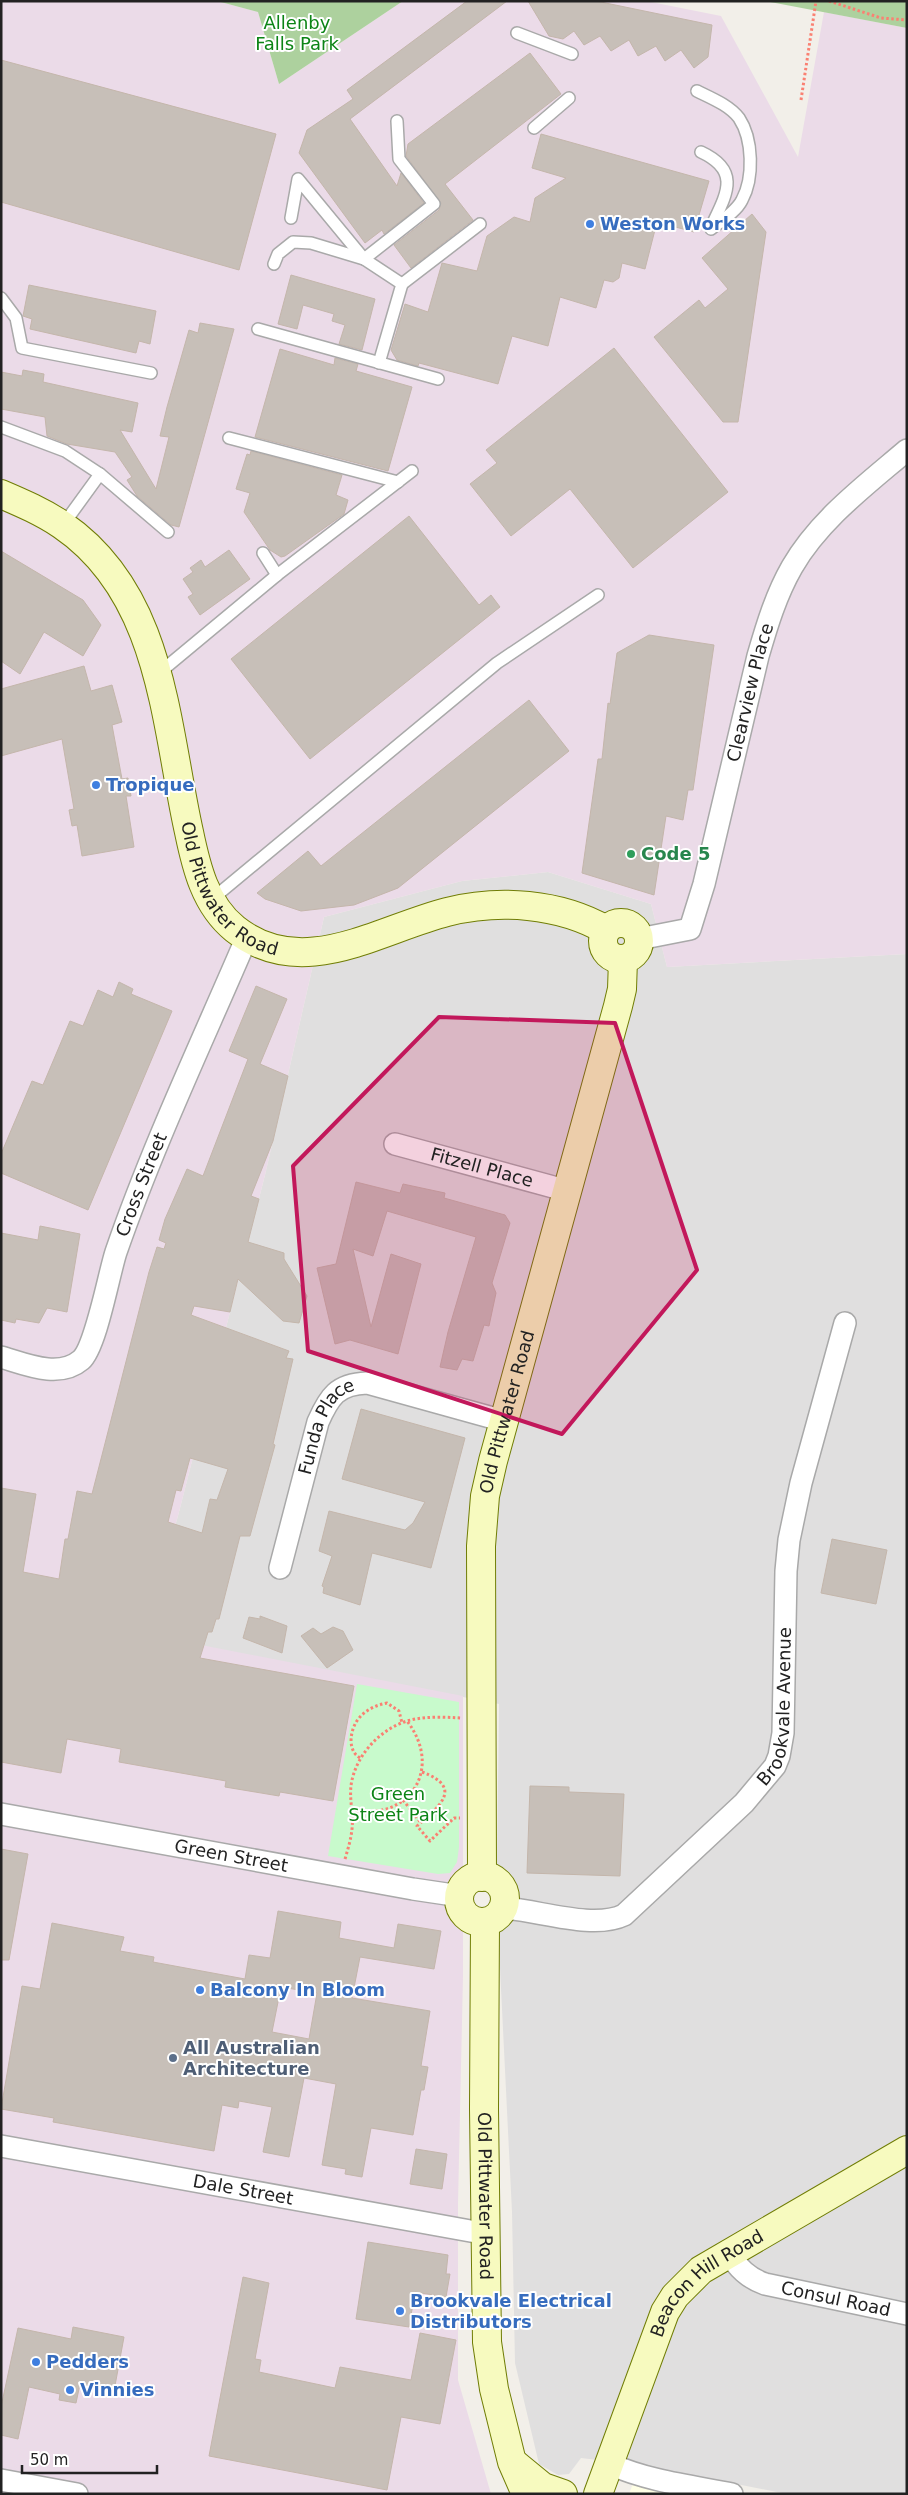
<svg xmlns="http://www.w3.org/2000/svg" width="908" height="2495" font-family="'DejaVu Sans',sans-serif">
<rect width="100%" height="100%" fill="#f2efe9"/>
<polygon fill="#e0dfdf" points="548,872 651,904 667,967 907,954 907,2494 787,2494 641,2465 581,2458 569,2474 558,2475 539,2464 515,2363 512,2212 499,1948 500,1930 510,1922 518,1891 497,1864 499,1704 145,1635 179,1512 265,1175 324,917 462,881"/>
<polygon fill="#ebdbe8" points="1,1 217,1 258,12 279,84 403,1 646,1 721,16 798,157 824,12 907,28 907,954 667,967 651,904 548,872 462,881 324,917 265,1175 179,1512 145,1634 463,1696 463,1976 458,2203 458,2380 491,2494 1,2494"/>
<polygon fill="#ffffe5" points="634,2481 693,2494 629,2494"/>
<g fill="#add19e">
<polygon points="217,1 403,1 279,84 258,12"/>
<polygon points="765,1 907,1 907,28"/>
</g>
<polygon fill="#c8facc" points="357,1684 459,1702 459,1847 457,1862 450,1873 438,1874 328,1856"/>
<g fill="#c7bfb8" stroke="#c4b6ab" fill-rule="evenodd">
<polygon points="467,1 507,1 350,119 397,186 401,173 424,203 384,234 382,230 365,243 299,153 307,130 353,99 347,90"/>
<polygon points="528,1 596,1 712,25 708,57 694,68 681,50 665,61 656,46 638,56 629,40 611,51 600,36 584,45 574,31 563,39 549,36"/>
<polygon points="530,53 561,94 445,184 473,220 411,268 394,245 439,210 441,203 406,156 408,144"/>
<polygon points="1,60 276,134 239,270 1,202"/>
<polygon points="541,134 709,181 694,232 657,222 645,269 622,263 619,278 613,282 604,280 596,308 560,297 548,346 512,336 498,384 419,363 418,366 397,360 391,350 405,304 428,312 442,263 477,271 487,236 514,217 530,222 535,198 566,178 532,168"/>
<polygon points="752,214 766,232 738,422 723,422 654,337 699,300 705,308 728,289 702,258"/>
<polygon points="291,275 375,299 362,350 339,344 345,325 332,321 334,314 303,305 297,329 278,324"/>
<polygon points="29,285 156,311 150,344 139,341 136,353 30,329 32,319 23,316"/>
<polygon points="200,323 234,329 179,527 171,525 137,496 127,480 132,477 115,452 67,444 47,436 45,417 1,409 1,372 22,376 23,370 44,374 43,382 138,403 132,432 120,430 156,489 169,437 160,436 167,407 189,330 198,333"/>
<polygon points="614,348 728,492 633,568 570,489 511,536 470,484 497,463 486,450"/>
<polygon points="280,349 334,365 335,358 358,364 356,371 412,387 388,471 255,437"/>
<polygon points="251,451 342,475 336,495 348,500 344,514 285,556 281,557 270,550 244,512 250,493 236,489 247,454 250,455"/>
<polygon points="409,516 479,605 491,595 500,607 310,759 231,659"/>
<polygon points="229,550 250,579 200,615 188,597 193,594 183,579 193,572 190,568 201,560 205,567"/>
<polygon points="1,551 83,600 101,625 83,656 44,632 20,674 1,661"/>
<polygon points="649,635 714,645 693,790 688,790 683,820 666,816 654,895 582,873 598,759 602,759 608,703 610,704 617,653"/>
<polygon points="84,666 91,691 112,685 122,722 112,725 122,779 128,778 131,796 126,796 134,847 82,856 77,825 72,826 69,810 74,809 62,739 1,756 1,689"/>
<polygon points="529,700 569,751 398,888 354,905 301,911 265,899 257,893 308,851 321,866"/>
<polygon points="119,982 133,989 131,994 172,1011 88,1210 1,1173 1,1154 32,1081 43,1085 70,1021 83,1026 98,990 113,997"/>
<path d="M256,986L287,999L260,1064L288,1076L273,1141L251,1196L259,1199L248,1242L284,1253V1259L307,1296L299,1323L283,1321L238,1279L230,1312L194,1306L191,1315L289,1351L286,1358L293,1359L273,1444L275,1445L250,1536H240L219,1619H216L212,1632H208L200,1658L354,1686L333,1801L280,1792L279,1796L225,1787L226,1781L119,1762L121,1749L67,1739L61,1773L1,1762V1488L36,1494L23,1572L59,1579L65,1539H68L77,1491L92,1494L149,1272L157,1247L164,1249L166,1243L159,1240L165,1219L187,1169L203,1176L248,1059L229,1051ZM190,1458L228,1469L217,1500L210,1499L202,1533L168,1522L176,1490L181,1491Z"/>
<polygon points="356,1182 400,1193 403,1184 445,1193 444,1198 505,1215 510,1223 492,1283 496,1293 489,1326 484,1325 473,1361 462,1359 457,1370 440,1367 448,1332 476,1237 387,1211 373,1256 353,1249 371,1327 391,1254 421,1264 398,1354 350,1340 335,1344 317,1268 336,1264"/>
<polygon points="40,1226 80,1234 67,1312 47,1308 39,1323 16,1319 15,1323 1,1320 1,1233 38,1240"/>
<polygon points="361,1409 465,1438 431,1568 372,1553 360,1605 323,1593 324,1587 322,1586 332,1556 319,1551 329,1511 405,1530 413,1523 425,1502 342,1479"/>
<polygon points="832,1539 887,1550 876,1604 821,1593"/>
<polygon points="260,1616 287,1626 282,1653 243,1638 249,1617 260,1619"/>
<polygon points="333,1627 343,1631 353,1650 327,1668 301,1636 313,1628 321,1634"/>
<polygon points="530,1786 569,1787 569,1792 624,1794 620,1876 527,1873"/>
<polygon points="1,1849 28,1854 9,1960 1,1960"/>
<path d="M278,1911L341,1922L339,1938L394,1948L398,1924L441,1931L434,1969L360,1957L352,1998L430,2011L421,2066L428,2067L424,2090H421L413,2135L371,2128L362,2177L345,2174L346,2169L322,2165L336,2084L304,2078L289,2157L263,2152L272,2107L239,2101L238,2108L222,2105L214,2151L53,2122L54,2118L1,2109L22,1986L40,1989L52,1923L124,1937L120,1951L154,1957L153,1962L245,1979L249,1955L270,1958ZM281,1987L317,1993L309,2039L272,2032Z"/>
<polygon points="416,2149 447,2154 442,2189 410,2184"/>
<polygon points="368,2242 448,2255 446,2274 450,2274 446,2297 415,2292 409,2327 356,2319"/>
<polygon points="243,2277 269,2283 255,2359 261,2360 259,2372 335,2388 340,2367 411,2380 420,2333 456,2340 440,2424 401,2417 387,2490 209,2456"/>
<polygon points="73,2327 124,2337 114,2391 80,2384 76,2403 59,2400 60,2394 29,2387 18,2439 1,2435 1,2407 18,2328 71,2339"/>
</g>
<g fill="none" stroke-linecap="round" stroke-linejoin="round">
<defs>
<g id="lane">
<polyline points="517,33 572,54"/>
<path d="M697,91C711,98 729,105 739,118C753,139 754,178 742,200C736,212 721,221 711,229"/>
<polyline points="534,128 569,98"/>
<path d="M701,152C742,171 726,195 711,227"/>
<polyline points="291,218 298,179 364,259 402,284 379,363"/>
<polyline points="274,264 278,254 293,242 311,243 364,259 434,204 399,159 397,121"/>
<polyline points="402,284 480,224"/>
<polyline points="1,298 16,318 22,348 151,373"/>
<polyline points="258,329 438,379"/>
<polyline points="1,427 65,451 100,474"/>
<polyline points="229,438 398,482"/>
<polyline points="63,525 100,474 168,532"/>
<polyline points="263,553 277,575"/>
<polyline points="159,673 277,575 412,471"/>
<polyline points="211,900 497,663 598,595"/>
</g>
<g id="street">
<path id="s1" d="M639,939L690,929L704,884L758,656C767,625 776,595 792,567C819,520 866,485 907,450"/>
<path id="s2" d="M395,1144L568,1191"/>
<path id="s3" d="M1,1357C25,1364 59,1379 81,1360C96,1347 109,1273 116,1252C153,1145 202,1042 247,937"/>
<path id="s4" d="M280,1568L318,1422C329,1397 337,1384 367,1383L504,1421"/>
<path id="s5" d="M1,1814L413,1889L460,1896"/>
<path id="s6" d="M503,1908C538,1910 593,1930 624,1915L744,1803L775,1766L779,1756L783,1733L786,1571L789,1540L801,1483L845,1323"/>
<path id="s7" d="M1,2146L487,2234"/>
<path id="s8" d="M729,2253C738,2268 748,2278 765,2284L907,2314"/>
<path d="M610,2464C648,2481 691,2486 732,2494"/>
<polyline points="1,2480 77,2494"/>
</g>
<g id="secondary">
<path id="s9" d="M1,494C22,503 43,512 62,525C163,594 165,724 189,832C196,866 205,905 235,929C302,982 377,930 447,912C499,899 559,903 606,930"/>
<circle cx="621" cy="941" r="18"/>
<circle cx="482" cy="1899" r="23"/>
<path id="s10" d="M482,1877L481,1546L485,1496L493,1461L618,1006L622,989L623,960"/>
<path id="s11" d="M485,1922L484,2109L487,2342L494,2389L512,2462L526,2494"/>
<polyline points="515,2464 543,2487 563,2494"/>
<path id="s12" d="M598,2494L665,2312L675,2296L701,2270L907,2150"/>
</g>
</defs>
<use href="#lane" stroke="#a9a9a9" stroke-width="14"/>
<use href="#street" stroke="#a9a9a9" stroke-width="24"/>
<use href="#secondary" stroke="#707d05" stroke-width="30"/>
<g stroke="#fa8072" stroke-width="3" stroke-dasharray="2.5 2.5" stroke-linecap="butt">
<polyline points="829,1 881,18 907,20"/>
<polyline points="801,100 816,1"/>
<path d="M360,1758C354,1754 352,1750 351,1742C351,1720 366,1707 387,1703L399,1711L402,1723"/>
<path d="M422,1772C465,1788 438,1807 417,1826L430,1841L454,1818H460"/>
<polyline points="403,1800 421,1823"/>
<path d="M351,1810C409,1822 444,1769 407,1721"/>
<path d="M345,1859C348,1849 351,1839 352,1829C354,1813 348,1797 352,1780C358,1753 381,1729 407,1721C424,1716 444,1717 461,1718"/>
</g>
<use href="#lane" stroke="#fff" stroke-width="11"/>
<use href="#street" stroke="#fff" stroke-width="21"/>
<use href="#secondary" stroke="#f7fabf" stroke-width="28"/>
</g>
<path fill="#c2185b" fill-opacity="0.2" stroke="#c2185b" stroke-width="4" stroke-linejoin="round" d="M439,1017L615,1023L697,1270L562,1434L308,1351L293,1166Z"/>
<g fill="#3f7fe0" stroke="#fff" stroke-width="2">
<circle cx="590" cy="224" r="5"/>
<circle cx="96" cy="785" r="5"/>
<circle cx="200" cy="1990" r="5"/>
<circle cx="400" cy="2311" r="5"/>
<circle cx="36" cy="2362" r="5"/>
<circle cx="70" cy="2390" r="5"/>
</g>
<circle fill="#2e9e5b" stroke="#fff" stroke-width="2" cx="631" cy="854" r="5"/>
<circle fill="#5c6f8a" stroke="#fff" stroke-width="2" cx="173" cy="2058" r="5"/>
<g text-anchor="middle" stroke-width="4" stroke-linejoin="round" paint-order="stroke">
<g font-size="18" fill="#0c8416" stroke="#fff">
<text x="297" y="29">Allenby<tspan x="297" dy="21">Falls Park</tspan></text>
<text x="398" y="1800">Green<tspan x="398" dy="21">Street Park</tspan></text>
</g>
<g font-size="18" font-weight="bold" fill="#366cbe" stroke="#fff" text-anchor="start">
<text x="600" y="230">Weston Works</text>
<text x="106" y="791">Tropique</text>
<text x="210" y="1996">Balcony In Bloom</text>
<text x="410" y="2307">Brookvale Electrical<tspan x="410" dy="21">Distributors</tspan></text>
<text x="46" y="2368">Pedders</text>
<text x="80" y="2396">Vinnies</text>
</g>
<g font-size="18" fill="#222" stroke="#fff">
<text dy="6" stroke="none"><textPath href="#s1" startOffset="296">Clearview Place</textPath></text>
<text dy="6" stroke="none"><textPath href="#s9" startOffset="484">Old Pittwater Road</textPath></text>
<text dy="6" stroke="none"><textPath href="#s2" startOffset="90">Fitzell Place</textPath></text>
<text dy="6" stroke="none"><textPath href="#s3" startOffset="270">Cross Street</textPath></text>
<text dy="6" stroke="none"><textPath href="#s10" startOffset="468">Old Pittwater Road</textPath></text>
<text dy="6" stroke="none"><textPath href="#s4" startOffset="151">Funda Place</textPath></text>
<text dy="6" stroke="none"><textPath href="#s6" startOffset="394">Brookvale Avenue</textPath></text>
<text dy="6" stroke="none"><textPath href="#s5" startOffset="234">Green Street</textPath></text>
<text dy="6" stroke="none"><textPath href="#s7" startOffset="246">Dale Street</textPath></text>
<text dy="6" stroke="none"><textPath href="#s11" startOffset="274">Old Pittwater Road</textPath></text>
<text dy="6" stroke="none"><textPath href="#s12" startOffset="244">Beacon Hill Road</textPath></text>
<text dy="6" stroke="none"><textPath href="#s8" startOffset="121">Consul Road</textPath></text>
</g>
<g font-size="18" font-weight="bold" fill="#27864d" stroke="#fff" text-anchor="start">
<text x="641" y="860">Code 5</text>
</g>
<g font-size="18" font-weight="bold" fill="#4e5e75" stroke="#fff" text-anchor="start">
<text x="183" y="2054">All Australian<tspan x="183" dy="21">Architecture</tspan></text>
</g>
</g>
<rect width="908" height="2495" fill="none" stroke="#222222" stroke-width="5"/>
<path d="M22 2465v8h135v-8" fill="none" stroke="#222222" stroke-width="2.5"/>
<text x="30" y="2465" font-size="15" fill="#222222" stroke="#ffffff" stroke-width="4" paint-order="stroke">50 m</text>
</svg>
